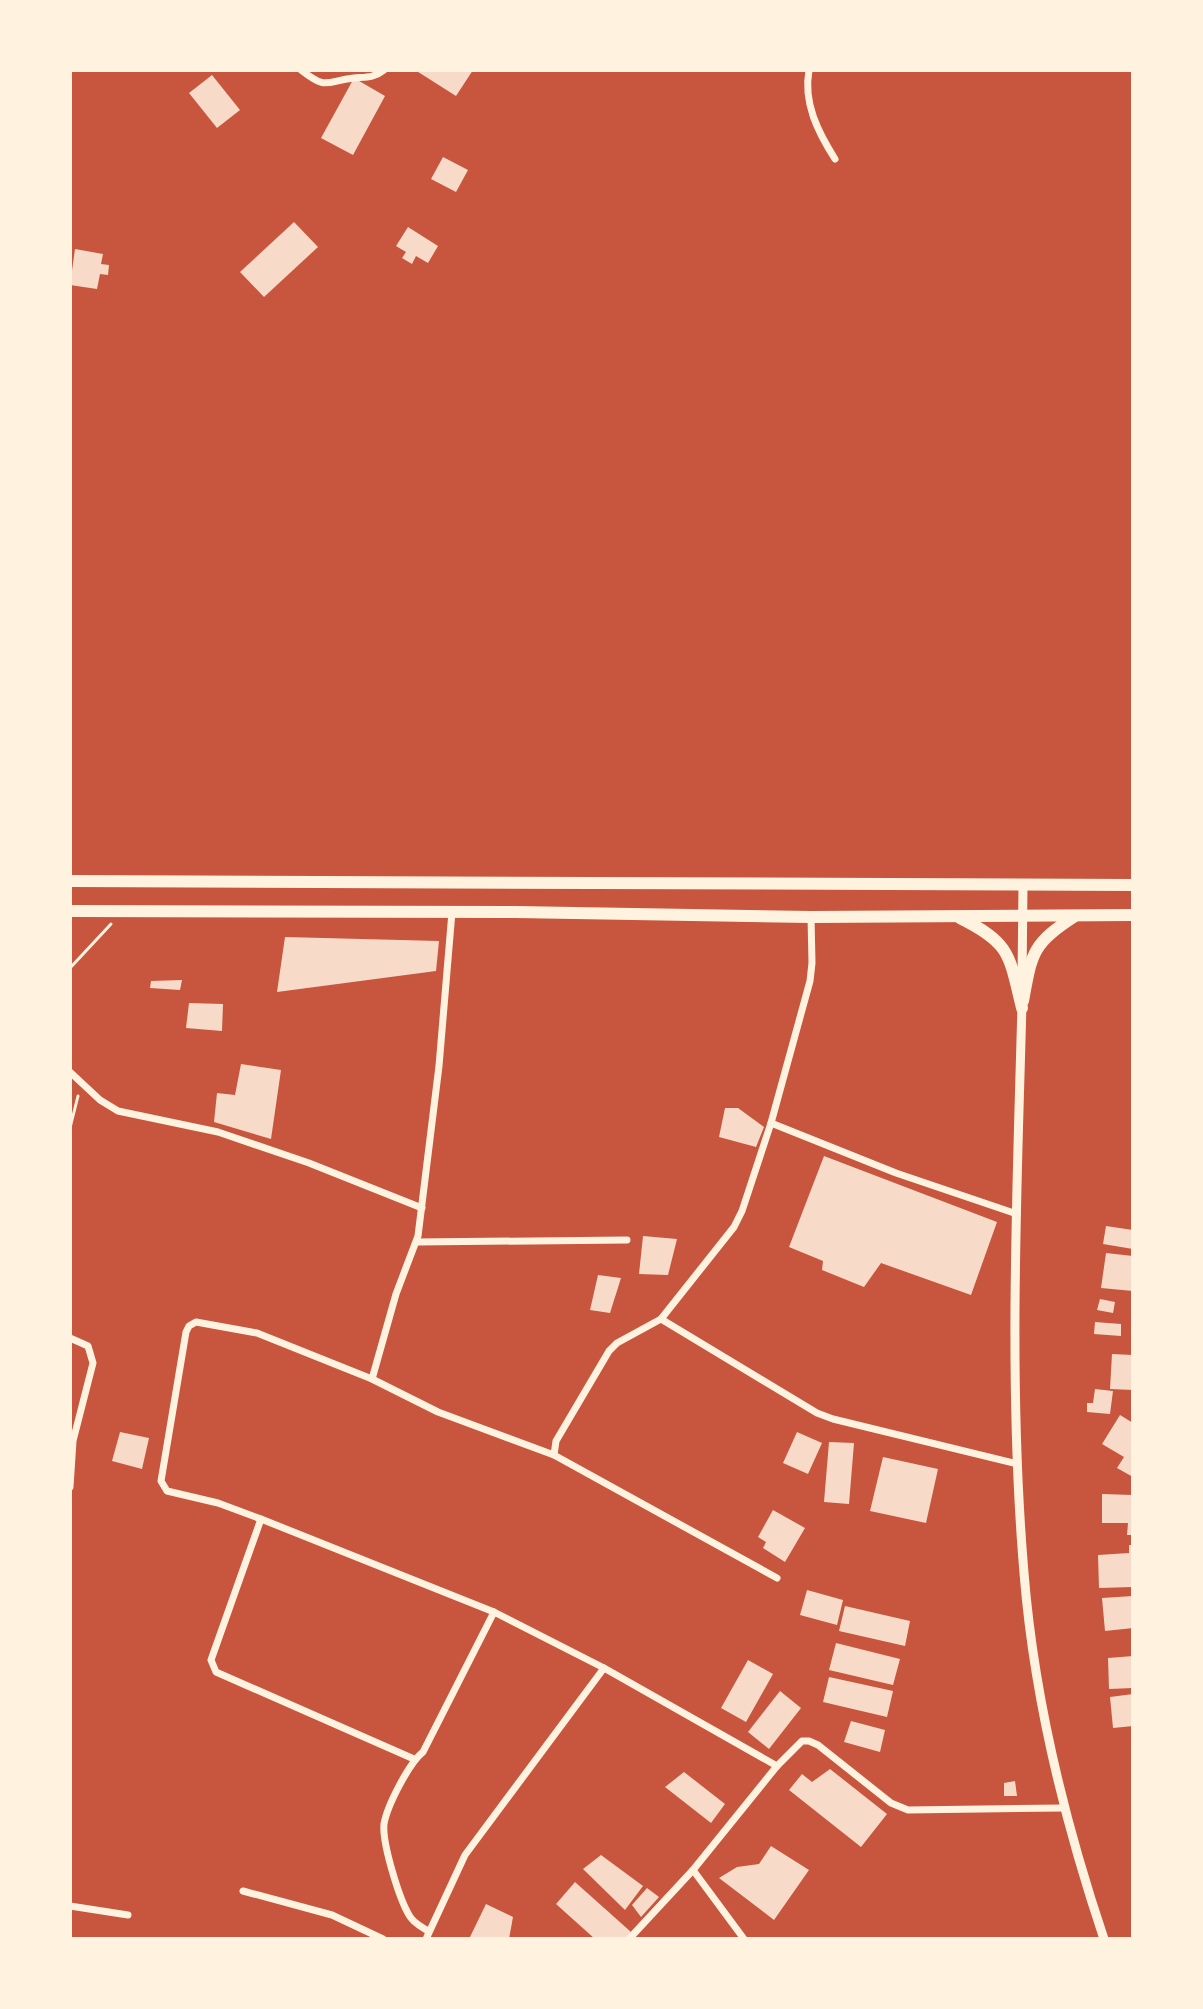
<svg xmlns="http://www.w3.org/2000/svg" width="1203" height="2009" font-family="Poppins,sans-serif">
<rect width="100%" height="100%" fill="#c8553d"/>
<g fill="#f7dbc8">
<polygon points="415,70 473,70 456,96"/>
<polygon points="212,75 240,110 217,128 189,93"/>
<polygon points="354,78 385,96 353,155 321,138"/>
<polygon points="443,157 468,170 456,192 431,179"/>
<polygon points="294,222 318,247 264,297 240,272"/>
<polygon points="408,227 438,246 428,263 416,256 412,264 402,258 406,252 396,246"/>
<polygon points="75,249 103,254 101,264 109,265 108,275 100,274 97,289 70,285"/>
<polygon points="285,937 439,941 436,971 277,992"/>
<polygon points="182,980 180,990 150,988 151,981"/>
<polygon points="189,1003 223,1004 222,1031 186,1028"/>
<polygon points="241,1064 281,1070 271,1139 214,1122 217,1093 235,1095"/>
<polygon points="725,1108 738,1108 764,1127 756,1147 719,1137"/>
<polygon points="824,1156 997,1222 971,1295 881,1263 864,1287 822,1270 823,1261 789,1247"/>
<polygon points="1106,1226 1133,1230 1133,1249 1103,1244"/>
<polygon points="643,1236 677,1239 668,1275 639,1274"/>
<polygon points="1106,1253 1133,1256 1133,1291 1101,1288"/>
<polygon points="598,1275 621,1278 610,1313 590,1310"/>
<polygon points="1100,1299 1115,1302 1113,1313 1097,1310"/>
<polygon points="1095,1322 1121,1324 1121,1336 1094,1334"/>
<polygon points="1112,1354 1133,1355 1133,1390 1110,1389"/>
<polygon points="1095,1389 1113,1391 1110,1414 1087,1412 1087,1403 1093,1403"/>
<polygon points="1120,1415 1133,1423 1133,1477 1117,1468 1124,1457 1102,1444"/>
<polygon points="120,1432 149,1438 142,1469 112,1461"/>
<polygon points="797,1432 822,1443 808,1474 783,1463"/>
<polygon points="829,1442 854,1443 849,1504 824,1502"/>
<polygon points="883,1457 938,1469 926,1523 870,1511"/>
<polygon points="1102,1494 1133,1495 1133,1535 1127,1535 1128,1523 1102,1523"/>
<polygon points="773,1510 805,1528 785,1562 763,1548 766,1542 758,1537"/>
<polygon points="1129,1545 1133,1545 1133,1587 1099,1588 1098,1555 1129,1553"/>
<polygon points="807,1590 843,1600 837,1625 800,1615"/>
<polygon points="1133,1596 1133,1628 1105,1631 1102,1598"/>
<polygon points="845,1606 910,1621 905,1646 839,1631"/>
<polygon points="836,1643 900,1659 893,1685 829,1670"/>
<polygon points="1133,1656 1133,1688 1109,1689 1108,1658"/>
<polygon points="748,1660 773,1674 746,1722 721,1708"/>
<polygon points="829,1677 893,1691 887,1717 823,1702"/>
<polygon points="780,1691 801,1708 769,1749 748,1732"/>
<polygon points="1133,1694 1133,1726 1113,1728 1110,1697"/>
<polygon points="851,1721 885,1730 880,1752 844,1742"/>
<polygon points="830,1769 887,1814 861,1847 789,1790 802,1774 812,1782"/>
<polygon points="684,1772 725,1804 711,1823 665,1787"/>
<polygon points="1015,1781 1017,1796 1004,1796 1004,1783"/>
<polygon points="771,1846 809,1870 774,1920 719,1878 737,1867 759,1864"/>
<polygon points="601,1855 643,1886 625,1910 583,1869"/>
<polygon points="575,1882 631,1932 625,1939 595,1939 556,1904"/>
<polygon points="647,1888 659,1897 641,1917 632,1905"/>
<polygon points="486,1904 513,1917 509,1939 469,1939"/>
</g>
<g fill="none" stroke-linecap="round" stroke-linejoin="round">
<g stroke="#fff3e0" stroke-width="3">
<polyline points="70,968 111,924"/>
<polyline points="70,1128 78,1096"/>
</g>
<g stroke="#fff3e0" stroke-width="7">
<path d="M301,70C328,91 325,81 354,78C366,77 374,78 384,70"/>
<path d="M809,70C803,103 818,132 835,159"/>
<polyline points="70,1072 100,1100 118,1111 218,1132 309,1163 422,1208"/>
<polyline points="771,1123 896,1173 1017,1214"/>
<polyline points="417,1242 627,1240"/>
<polyline points="661,1319 817,1413 833,1419 1018,1464"/>
<polyline points="70,1338 88,1346 93,1363 73,1441 70,1487"/>
<polyline points="372,1379 396,1294 418,1236 439,1066 452,912"/>
<polyline points="554,1455 556,1441 609,1351 617,1343 661,1319 734,1227 742,1211 771,1123 810,981 812,963 811,917"/>
<polyline points="261,1519 211,1660 216,1672 414,1759"/>
<polyline points="777,1766 604,1668 494,1612 261,1519 218,1503 167,1491 161,1481 186,1332 189,1326 196,1322 257,1333 372,1379 438,1412 554,1455 777,1578"/>
<polyline points="693,1870 744,1939"/>
<polyline points="243,1891 332,1915 383,1939"/>
<polyline points="70,1906 128,1915"/>
<path d="M428,1931C422,1927 413,1923 409,1915C399,1898 382,1843 384,1824C387,1806 409,1763 423,1752L494,1612"/>
<polyline points="426,1939 465,1855 604,1668"/>
<polyline points="629,1939 693,1870 777,1766 802,1741 809,1741 818,1745 891,1803 908,1810 1063,1808"/>
</g>
<g stroke="#fff3e0" stroke-width="9">
<polyline points="1022,981 1023,884"/>
<path d="M1022,1004C1017,1193 1008,1385 1024,1573C1034,1698 1064,1820 1104,1939"/>
</g>
<g stroke="#fff3e0" stroke-width="12">
<polyline points="70,881 1133,885"/>
<polyline points="70,911 516,912 811,917 1133,915"/>
<path d="M960,918C1011,943 1009,955 1022,1008"/>
<path d="M1023,1001C1032,952 1032,944 1075,916"/>
</g>
</g>
<rect width="1203" height="2009" fill="none" stroke="#fff3e0" stroke-width="144"/>
</svg>
